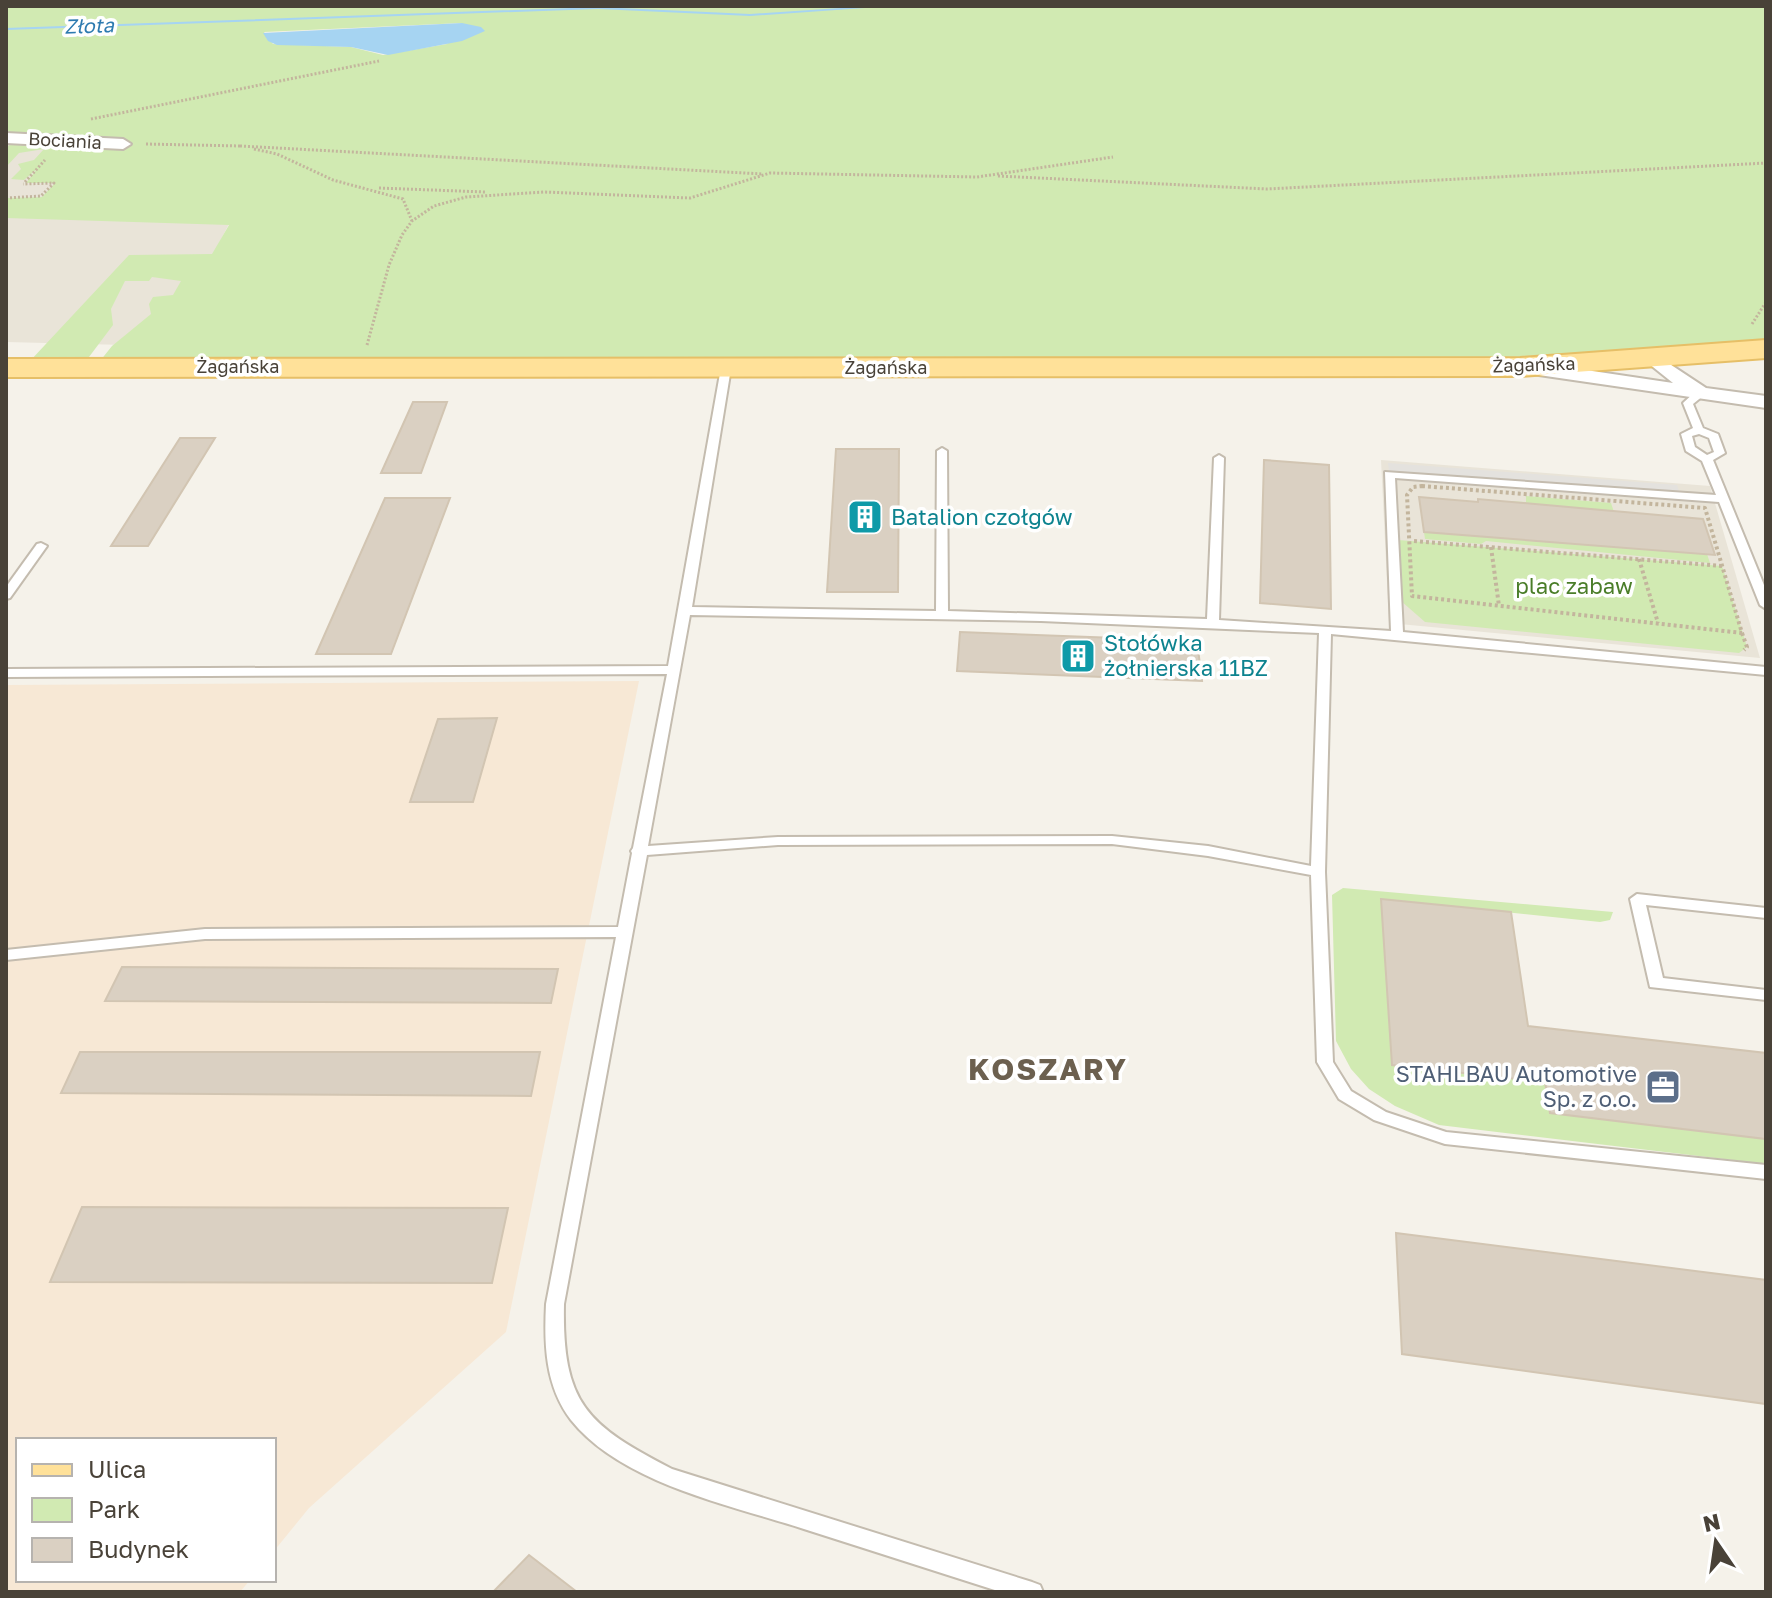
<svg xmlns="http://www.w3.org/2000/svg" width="1772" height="1598" font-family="'Golos Text',sans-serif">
<rect width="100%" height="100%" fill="#f5f2ea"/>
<g fill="#e9e4d8">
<polygon points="6,138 109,143 229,224 165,346 6,342"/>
<polygon points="1381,460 1710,486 1760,658 1389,623"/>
</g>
<polygon fill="#f7e8d5" points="639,681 506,1332 309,1508 274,1551 274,1440 18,1440 18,1580 250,1580 240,1592 6,1592 6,685"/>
<g fill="#d1eab2" fill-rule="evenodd">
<path d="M6,6H1766V341L1496,360L422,358L100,361L112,346L151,314L149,304L153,297L173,295L181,281L152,277L149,281H125L111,309L113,325L86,361H30L129,255L212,254L229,225L6,218V198L42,197L55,183H26L37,169L24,180L11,179L21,169L18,164L34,160L44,149L19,153L6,167V147L10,145L6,144ZM462,23L447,44L383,55L351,47L273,44L264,32Z"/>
<polygon points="1526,496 1611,503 1614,512 1505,504 1505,501 1526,502"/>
<polygon points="1424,532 1707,554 1710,563 1486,541 1481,544 1425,539"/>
<polygon points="1398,540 1722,566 1747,647 1739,653 1425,622 1401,601"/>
<polygon points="1343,888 1613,912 1610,920 1600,922 1381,899 1392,1065 1536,1081 1541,1056 1550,1113 1766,1139 1766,1164 1439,1125 1395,1106 1369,1089 1351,1069 1336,1041 1332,895"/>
</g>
<polygon fill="#e4e2de" points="1388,463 1677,485 1680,494 1389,471"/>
<polygon fill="#a6d4f2" points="462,23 481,27 485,31 462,41 388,55 351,47 277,45 268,41 263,33"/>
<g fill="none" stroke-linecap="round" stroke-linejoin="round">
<polygon fill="#a6d4f2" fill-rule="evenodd" points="870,6 893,6 750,16 598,9 6,30 6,28 598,7 750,14"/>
</g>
<g fill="#dad0c2" stroke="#d2c5b2" stroke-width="2">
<polygon points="413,402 447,402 421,473 381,473"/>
<polygon points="180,438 215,438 148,546 111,546"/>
<polygon points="836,449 899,449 898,592 827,592"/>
<polygon points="1264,460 1329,465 1331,609 1260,603"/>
<polygon points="1419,497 1478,502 1478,499 1703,519 1715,555 1424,532"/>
<polygon points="385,498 450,498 391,654 316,654"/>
<polygon points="960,632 1197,641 1202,681 957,671"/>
<polygon points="497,718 473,802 410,802 438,719"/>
<polygon points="1381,899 1511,912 1528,1026 1766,1053 1766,1139 1550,1113 1545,1082 1392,1065"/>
<polygon points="122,967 558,969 551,1003 105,1001"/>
<polygon points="80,1052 540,1052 531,1096 61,1093"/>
<polygon points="82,1207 508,1208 492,1283 50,1282"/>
<polygon points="1396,1233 1766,1280 1766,1404 1402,1354"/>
<polygon points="529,1555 577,1592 493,1592"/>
</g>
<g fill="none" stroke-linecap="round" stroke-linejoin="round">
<defs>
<g id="service">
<path d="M726,365L731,368L692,607L936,611L937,451L942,448L947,451L948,611L1207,619L1214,458L1219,455L1224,458L1219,620L1391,631L1385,472L1716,495L1702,461L1686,451L1681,434L1693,428L1683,403L1696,391H1704V395L1693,404L1703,428L1718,434L1725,453L1713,460L1766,590V609L1760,605L1719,502L1395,478L1403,632L1766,667V675L1331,634L1325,872L1333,1062L1351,1091L1386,1112L1446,1132L1766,1165V1179L1445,1144L1374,1120L1339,1099L1317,1062L1311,875L1208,856L1112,844L778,845L647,855L564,1304C562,1404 587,1425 672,1469L1032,1582L1040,1585L1043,1592H1001C935,1571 870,1550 804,1529C730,1505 621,1483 571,1420C545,1386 544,1344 546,1304L616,937L205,939L6,960V950L205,929L618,927L632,853L631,851L633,848L667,674L6,677V669L668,666L721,368ZM1699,434L1709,438L1714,452L1707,455L1695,447L1692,436ZM690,615L1041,621L1319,633L1311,866L1208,846L1112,836L778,837L648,846Z"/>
<polygon points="41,543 47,546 10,598 6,599 6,587 37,544"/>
<polygon points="1637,894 1766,908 1766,918 1646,905 1663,978 1766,990 1766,1000 1650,987 1630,899"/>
</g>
<g id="minor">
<polygon points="6,133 123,139 131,144 123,149 6,143"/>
<polygon points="1653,353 1706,388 1766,396 1766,408 1525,373 1515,367 1525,361 1673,383 1643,359"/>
</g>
<polygon id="primary" points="1766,340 1766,358 1520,376 6,377 6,359 1520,358"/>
</defs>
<use href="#service" stroke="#c4bcaf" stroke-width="4"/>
<use href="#minor" stroke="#c4bcaf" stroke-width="4"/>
<use href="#primary" stroke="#e6bf67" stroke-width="4"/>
<g stroke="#c3b59d" stroke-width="3" stroke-dasharray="2 2" stroke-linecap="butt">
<polyline points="91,119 379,61"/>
<polyline points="146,144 240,146"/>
<polyline points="240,146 763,174"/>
<polyline points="254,149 277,154 333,180 403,199 412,221"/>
<polyline points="998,176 1267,189 1766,163"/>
<polyline points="25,182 45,160"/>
<polyline points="379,188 485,192"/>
<polyline points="6,198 41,196 54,183 23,184"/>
<polyline points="1752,324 1766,302"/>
<polyline points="367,345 389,265 402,235 412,221 434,206 466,197 544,192 690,198 770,173 977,177 1113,157"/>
</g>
<g stroke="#c3b59d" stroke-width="4" stroke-dasharray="3 3" stroke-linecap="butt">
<polygon points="1422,486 1705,508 1742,633 1412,596 1407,495 1413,487"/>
<polyline points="1414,541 1722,566"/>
<polyline points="1491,547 1499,606"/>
<polyline points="1639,559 1658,623"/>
<polyline points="1742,633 1747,647 1744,650"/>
</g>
<use href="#service" fill="#fff" fill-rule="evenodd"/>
<use href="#minor" fill="#fff" fill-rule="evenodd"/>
<use href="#primary" fill="#ffe199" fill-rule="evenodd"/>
</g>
<defs>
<symbol id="building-square" viewBox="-11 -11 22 22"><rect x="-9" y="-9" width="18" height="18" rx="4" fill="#0f9aa8" stroke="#fff"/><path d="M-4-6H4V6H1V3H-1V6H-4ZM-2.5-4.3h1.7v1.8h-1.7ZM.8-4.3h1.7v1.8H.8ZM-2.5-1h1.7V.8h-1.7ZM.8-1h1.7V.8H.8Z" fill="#fff"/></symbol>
<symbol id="office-square" viewBox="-11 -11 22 22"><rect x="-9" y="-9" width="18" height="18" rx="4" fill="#5c6f8a" stroke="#fff"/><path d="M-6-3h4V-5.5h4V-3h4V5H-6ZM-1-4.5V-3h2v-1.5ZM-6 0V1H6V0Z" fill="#fff"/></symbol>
</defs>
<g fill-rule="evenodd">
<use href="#building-square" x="845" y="497" width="40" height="40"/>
<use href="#building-square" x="1058" y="636" width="40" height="40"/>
<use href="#office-square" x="1643" y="1067" width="40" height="40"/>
</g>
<g text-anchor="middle" stroke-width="7" stroke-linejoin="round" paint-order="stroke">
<g font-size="18" fill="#494238" stroke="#fff">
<text transform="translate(65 141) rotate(3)" y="6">Bociania</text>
<text transform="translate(1534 365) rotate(-2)" y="6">Żagańska</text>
<text x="238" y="373">Żagańska</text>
<text x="886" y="374">Żagańska</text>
</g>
<g font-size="20" font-style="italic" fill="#2d7ab0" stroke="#fff">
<text transform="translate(89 26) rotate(-2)" y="7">Złota</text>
</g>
<g font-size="22" fill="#0d838f" stroke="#fff" text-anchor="start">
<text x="891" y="525">Batalion czołgów</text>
<text x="1104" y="651">Stołówka<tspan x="1104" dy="25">żołnierska 11BZ</tspan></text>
</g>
<g font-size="22" fill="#4a7d29" stroke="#fff">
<text x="1574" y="594">plac zabaw</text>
</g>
<g font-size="22" fill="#4e5e75" stroke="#fff" text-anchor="end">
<text x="1637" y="1082">STAHLBAU Automotive<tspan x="1637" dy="25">Sp. z o.o.</tspan></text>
</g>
<g font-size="30" font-weight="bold" letter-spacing="2" fill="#6c604f" stroke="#fff">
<text x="1048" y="1080">KOSZARY</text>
</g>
</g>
<rect width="1772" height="1598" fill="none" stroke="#494238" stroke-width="16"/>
<rect x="16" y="1438" width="260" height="144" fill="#ffffff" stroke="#b6b3af" stroke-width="2"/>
<rect x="32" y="1464" width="40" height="12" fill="#ffe199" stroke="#b6b3af" stroke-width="2"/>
<text x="88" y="1478" font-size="24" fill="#494238">Ulica</text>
<rect x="32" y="1498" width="40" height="24" fill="#d1eab2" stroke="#b6b3af" stroke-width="2"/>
<text x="88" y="1518" font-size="24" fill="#494238">Park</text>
<rect x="32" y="1538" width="40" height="24" fill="#dad0c2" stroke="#b6b3af" stroke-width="2"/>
<text x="88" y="1558" font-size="24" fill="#494238">Budynek</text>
<g transform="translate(1716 1542) rotate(347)" stroke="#ffffff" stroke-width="6" paint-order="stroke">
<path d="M0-6L14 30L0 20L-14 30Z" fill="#494238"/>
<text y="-12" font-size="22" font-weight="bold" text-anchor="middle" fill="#494238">N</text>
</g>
</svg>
